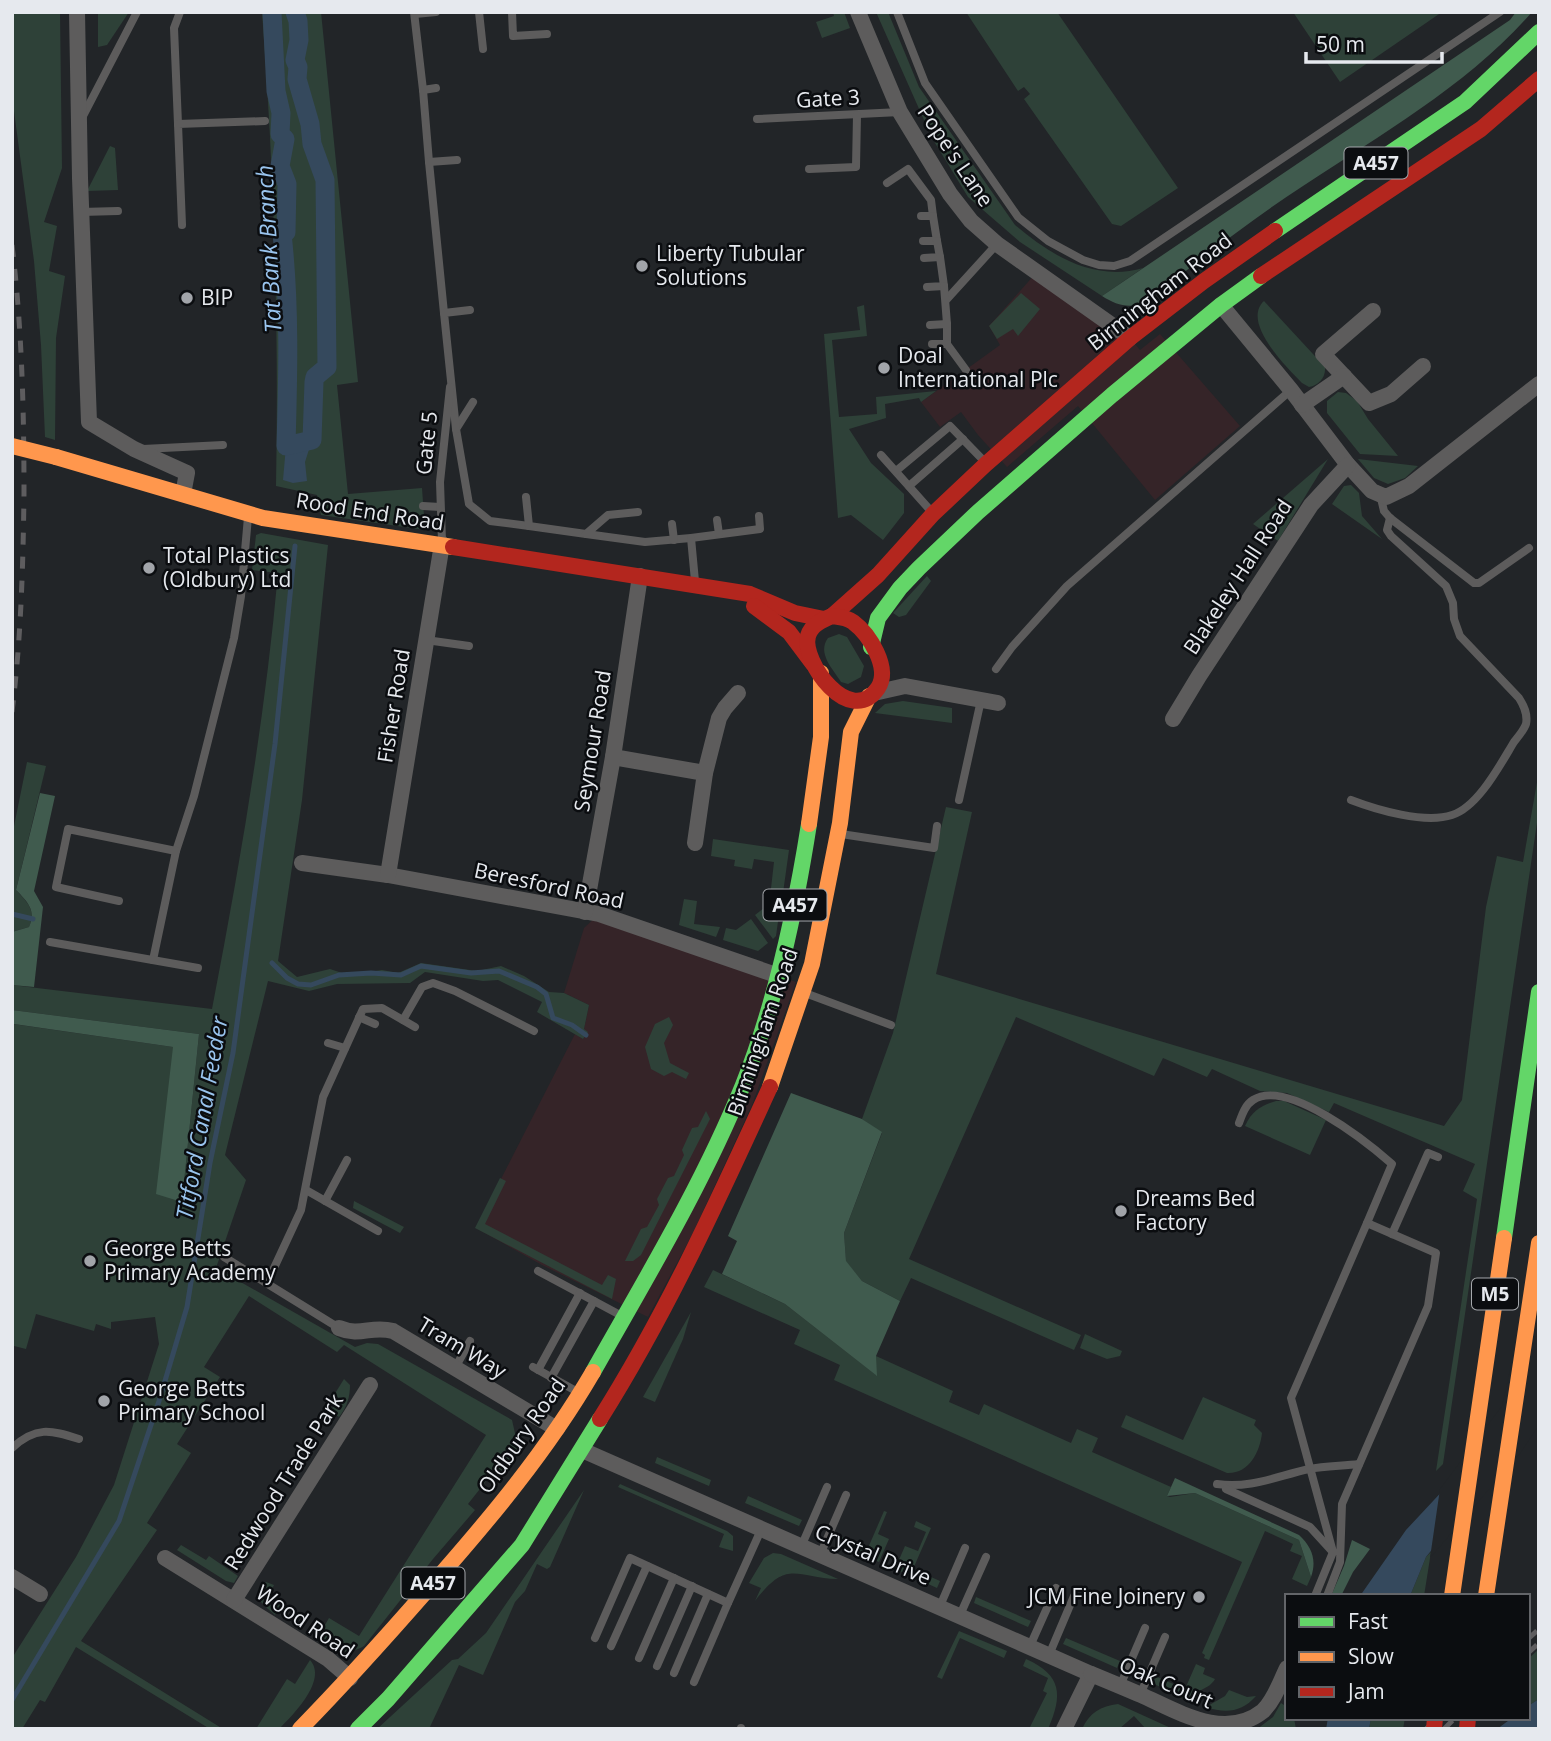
<svg xmlns="http://www.w3.org/2000/svg" width="1551" height="1741" font-family="'Open Sans',sans-serif">
<rect width="100%" height="100%" fill="#222528"/>
<g fill="#352428">
<polygon points="1036,273 1130,338 1140,350 1160,334 1240,426 1155,500 1078,406 1007,467 978,435 961,412 940,427 921,402 1000,345 989,326"/>
<polygon points="599,914 796,982 752,1105 693,1233 648,1317 542,1265 476,1228 575,1034 583,1039 587,1032 584,1029 589,1005 564,993 584,928"/>
</g>
<g fill="#2e4138">
<polygon points="12,12 60,12 62,168 44,222 57,226 49,271 65,276 56,338 55,440 45,437 41,345 34,261 12,96"/>
<polygon points="98,12 129,12 107,45 98,47"/>
<path d="M262,12H321L358,382L337,385L348,494L422,488L425,530L321,515L317,495L276,486C279,328 274,170 262,12Z"/>
<polygon points="833,12 844,12 850,28 822,38 816,22 834,16"/>
<path d="M876,12H888L919,87L1015,225C1051,256 1095,282 1143,268L1102,296L1020,242L968,197L932,138Z"/>
<polygon points="966,12 1057,12 1178,188 1121,226 1112,224 1024,99 1030,94 1024,87 1018,91"/>
<polygon points="1293,12 1442,12 1340,82"/>
<polygon points="110,146 115,148 118,190 87,191"/>
<polygon points="1021,293 1040,309 1018,336 1013,329 997,339 989,326"/>
<path d="M1264,301L1325,367C1326,377 1319,385 1309,387L1302,383C1286,367 1241,322 1264,301Z"/>
<polygon points="864,305 867,336 832,340 839,417 877,414 876,397 936,391 921,402 919,398 885,404 886,418 849,429 871,463 904,494 904,513 883,540 851,515 838,518 824,334 860,330 857,307"/>
<polygon points="1338,392 1346,393 1357,401 1368,419 1398,456 1360,454 1327,413 1327,401"/>
<polygon points="1328,459 1278,541 1253,524"/>
<polygon points="1358,459 1418,466 1405,478 1388,484 1374,478"/>
<polygon points="1351,485 1359,493 1362,516 1382,539 1332,504 1344,486"/>
<path d="M261,533L328,545L302,800L278,961L297,977L330,969L348,975L382,970L398,973L421,963L477,971L501,966L524,976L549,992L564,993L589,1005L584,1029L588,1032L583,1039L537,1012L542,1002L498,980L483,981L425,972L410,983L337,984L309,991L268,981L225,1155L246,1180L216,1268L355,1347L367,1343L378,1344L512,1420L519,1451L493,1485L487,1480L468,1504L475,1510L433,1559L364,1646C343,1658 336,1649 318,1637L329,1618L359,1636L486,1435L344,1345L337,1352L249,1296L204,1367L220,1377L177,1444L191,1453L147,1523L157,1530L81,1641L223,1729H210L76,1647L45,1702L40,1700L22,1729H12V1658L76,1557L114,1485L159,1344L155,1317L111,1322V1329L96,1324L94,1331L36,1314L26,1349L14,1346L12,1349V1028L13,1024L173,1047L182,1202L199,1034L12,1010V985L212,1009C240,864 265,719 278,573L252,570L256,535Z"/>
<polygon points="927,576 931,581 906,615 899,617 893,613"/>
<path d="M839,634L847,637L864,666L861,677L848,684L841,682C832,668 817,653 828,638Z"/>
<polygon points="903,701 952,708 952,723 875,713 885,704"/>
<path d="M27,762L46,766L16,890C27,902 37,911 29,927L12,932V836Z"/>
<polygon points="1539,771 1539,809 1443,1464 1436,1471 1477,1199 1463,1191 1475,1164 1334,1103 1329,1112 1287,1093 1260,1091 1212,1069 1207,1077 1163,1058 1154,1076 1016,1017 909,1259 1081,1335 1074,1350 911,1278 900,1301 862,1281 846,1262 844,1233 882,1133 862,1119 893,1033 946,807 972,812 936,974 1444,1126 1462,1100 1486,907 1497,856 1523,862"/>
<polygon points="713,839 789,850 782,900 770,897 774,862 754,859 752,869 734,866 735,860 711,856"/>
<polygon points="684,899 697,901 694,924 720,927 716,937 679,925"/>
<polygon points="769,904 780,907 776,936 773,939 755,915"/>
<polygon points="751,919 768,943 758,951 723,940 726,928 736,930"/>
<polygon points="669,1017 673,1025 664,1043 670,1063 689,1073 686,1079 672,1072 664,1076 651,1069 645,1047 655,1024"/>
<path d="M1276,1101H1284L1326,1120L1310,1155L1245,1126C1252,1111 1260,1106 1276,1101Z"/>
<polygon points="706,1111 710,1119 641,1255 633,1261 625,1261 641,1229 647,1227 659,1205 657,1199 668,1178 674,1176 684,1155 682,1150 692,1128 698,1127"/>
<polygon points="500,1178 506,1181 485,1224 602,1285 608,1275 616,1279 612,1299 475,1228"/>
<polygon points="354,1201 404,1227 400,1233 353,1208"/>
<polygon points="713,1270 785,1304 876,1375 876,1356 953,1391 949,1402 979,1415 984,1404 1071,1443 1077,1429 1098,1438 1092,1452 1171,1487 1167,1496 1170,1497 1195,1493 1299,1540 1311,1577 1307,1586 1292,1579 1302,1556 1290,1551 1293,1544 1265,1531 1209,1660 1204,1658 1205,1655 1202,1653 1242,1562 834,1380 840,1365 794,1344 800,1330 704,1287"/>
<polygon points="691,1312 683,1339 655,1402 643,1397"/>
<polygon points="1085,1334 1122,1351 1120,1356 1107,1359 1080,1348"/>
<path d="M344,1379L350,1385C350,1397 347,1407 339,1417L330,1411L339,1399L334,1395Z"/>
<path d="M1203,1397L1256,1420L1254,1425L1262,1433C1260,1452 1249,1474 1227,1473L1121,1427L1126,1415L1183,1440Z"/>
<polygon points="657,1457 711,1480 709,1486 655,1463"/>
<polygon points="620,1484 727,1531 733,1536 733,1551 719,1547 724,1534 618,1487"/>
<polygon points="584,1490 550,1567 547,1569 537,1564 525,1591 515,1602 483,1675 459,1665 429,1729 377,1729 452,1660 458,1659 486,1633"/>
<polygon points="748,1496 802,1520 799,1526 745,1503"/>
<polygon points="884,1511 887,1512 878,1534 889,1539 879,1562 836,1544 839,1536 868,1548"/>
<polygon points="916,1521 931,1528 913,1569 940,1581 937,1588 895,1569 905,1546 918,1551 926,1532 914,1527"/>
<polygon points="181,1545 206,1560 209,1556 238,1576 234,1583 226,1581 177,1550"/>
<polygon points="1431,1552 1424,1596 1410,1596 1426,1557"/>
<path d="M773,1553L781,1554L838,1579C795,1578 788,1558 755,1601L761,1588L749,1583L764,1558Z"/>
<path d="M266,1582L274,1585L268,1597L281,1606L275,1615C264,1606 248,1594 266,1582Z"/>
<polygon points="976,1597 1031,1621 1028,1627 974,1603"/>
<polygon points="959,1631 1007,1651 1004,1658 960,1638 942,1679 937,1677"/>
<polygon points="1066,1638 1120,1661 1117,1668 1063,1644"/>
<polygon points="1539,1649 1539,1699 1528,1706 1528,1659"/>
<path d="M1026,1659C1062,1675 1063,1695 1048,1729H1029L1047,1693L1043,1691L1048,1678L1023,1666Z"/>
<path d="M310,1660C328,1680 293,1715 279,1729H256L287,1679L295,1684Z"/>
<path d="M1196,1664L1205,1668L1203,1674L1215,1679C1209,1690 1196,1689 1188,1700L1152,1683L1155,1676L1185,1689Z"/>
<path d="M1229,1690L1247,1697L1256,1696C1242,1712 1226,1714 1206,1707L1225,1696Z"/>
<polygon points="1281,1703 1287,1707 1287,1718 1294,1718 1296,1729 1257,1729 1273,1717"/>
<path d="M1118,1704L1173,1729H1146L1134,1716L1119,1729H1082C1089,1713 1101,1706 1118,1704Z"/>
<polygon points="1371,1718 1405,1718 1403,1729 1369,1729"/>
</g>
<g fill="#405b4e">
<path d="M1516,12H1532C1468,85 1383,133 1303,186C1249,221 1199,261 1148,300C1132,310 1118,306 1102,296L1510,20Z"/>
<path d="M40,793L55,796L34,891L43,907L34,987L12,985V932L29,927C37,911 27,901 16,890Z"/>
<polygon points="12,1010 199,1034 182,1202 156,1194 173,1047 14,1024 12,1028"/>
<polygon points="791,1093 862,1119 882,1132 844,1233 846,1261 862,1281 900,1301 876,1356 877,1376 785,1304 722,1274 737,1241 728,1236"/>
<path d="M1175,1478L1299,1535C1312,1547 1317,1560 1311,1577L1299,1540L1195,1493L1167,1496Z"/>
<polygon points="1352,1540 1370,1549 1353,1572 1341,1596 1331,1596 1344,1566"/>
</g>
<g fill="#35495d">
<polygon points="312,440 305,462 307,481 293,483 283,480 286,446"/>
<polygon points="1539,1419 1426,1557 1410,1596 1360,1596 1406,1530 1448,1485"/>
<polygon points="1539,1699 1539,1729 1497,1729 1512,1718 1528,1718 1528,1706"/>
<polygon points="1328,1718 1371,1718 1369,1729 1326,1729"/>
</g>
<polygon fill="#222528" points="1539,1240 1539,1425 1521,1452 1430,1558 1440,1489 1502,1406"/>
<g fill="none" stroke-linecap="round" stroke-linejoin="round">
<g stroke="#35495d" stroke-width="5">
<polyline points="12,914 33,919"/>
<polyline points="272,963 287,978 298,984 311,985 339,975 371,973 401,975 421,966 471,973 499,971 537,987 546,994 553,1018 572,1025 586,1035"/>
<polyline points="12,1700 119,1521 159,1401 187,1307 210,1163 233,1053 275,744 295,546"/>
</g>
<path stroke="#35495d" stroke-width="19" d="M272,12L276,91L281,113L280,134L285,139L280,166L287,184L286,232L282,234C290,304 288,376 286,446L312,440L314,382L315,377L327,367L325,180L312,144L310,124L297,79L298,67L295,60L299,40L298,21L295,12"/>
<g stroke="#5d5c5c" stroke-width="8">
<polyline points="414,12 423,90"/>
<polyline points="479,12 483,49"/>
<polyline points="512,12 513,36 547,34"/>
<polyline points="897,12 925,83 1018,217 1048,241 1083,260 1099,265 1114,266 1130,261 1500,12"/>
<polyline points="415,14 436,12"/>
<polyline points="82,118 137,12"/>
<polyline points="757,119 900,112"/>
<polyline points="178,124 174,28 180,12"/>
<polyline points="429,162 423,90 436,88"/>
<polyline points="809,169 856,167 857,115"/>
<polyline points="887,183 908,169 931,200 933,216 921,216"/>
<polyline points="81,212 118,211"/>
<polyline points="182,225 178,124 265,121"/>
<polyline points="923,241 937,241 933,216"/>
<polyline points="924,258 940,257 937,241"/>
<polyline points="927,287 944,286 940,257"/>
<polyline points="947,299 997,244"/>
<polyline points="444,313 429,162 457,160"/>
<polyline points="947,324 947,344 966,370"/>
<polyline points="930,325 947,324 944,286"/>
<polyline points="932,344 947,344"/>
<polyline points="473,402 456,429 469,504 490,521 529,526"/>
<polyline points="456,429 444,313 470,310"/>
<polyline points="143,449 223,445"/>
<polyline points="881,455 930,510"/>
<polyline points="896,471 950,426 984,461"/>
<polyline points="909,486 963,439"/>
<polyline points="1380,494 1384,511 1390,518 1474,583 1479,583 1529,548"/>
<polyline points="526,497 529,526 586,534"/>
<polyline points="423,506 440,507"/>
<polyline points="638,512 608,515 586,534 645,542 691,538 760,529 759,516"/>
<polyline points="717,520 719,534"/>
<polyline points="672,524 674,540"/>
<polyline points="691,538 695,581"/>
<polyline points="442,541 440,482 450,387"/>
<polyline points="426,640 469,646"/>
<polyline points="996,669 1012,647 1067,586 1291,390"/>
<polyline points="959,800 981,700"/>
<path d="M1351,800C1377,810 1425,824 1452,815C1478,807 1500,765 1514,742C1518,737 1524,730 1526,724C1528,714 1524,706 1519,698L1460,636L1454,619L1453,603L1446,586L1391,536L1387,530L1390,518"/>
<polyline points="841,834 934,848 937,826"/>
<polyline points="176,851 194,796 234,638 241,596 248,517"/>
<polyline points="119,901 56,887 68,829 176,851 153,960"/>
<polyline points="50,942 198,968"/>
<polyline points="805,993 891,1025"/>
<polyline points="359,1017 375,1024"/>
<polyline points="403,1020 422,987 433,983 455,991 534,1031"/>
<polyline points="328,1043 345,1048"/>
<path d="M1239,1123C1242,1115 1245,1105 1253,1100C1287,1078 1367,1142 1392,1164L1367,1223"/>
<polyline points="306,1190 378,1231"/>
<polyline points="325,1201 347,1160"/>
<polyline points="1392,1234 1428,1153 1438,1157"/>
<polyline points="224,1257 339,1328"/>
<polyline points="538,1271 622,1316"/>
<polyline points="267,1283 301,1210 323,1097 363,1009 382,1008 415,1027"/>
<polyline points="533,1367 576,1391"/>
<polyline points="455,1368 470,1341"/>
<polyline points="538,1370 580,1293"/>
<polyline points="551,1378 594,1301"/>
<path d="M12,1448C36,1426 50,1430 79,1439"/>
<path d="M1217,1484C1250,1489 1277,1476 1309,1469C1325,1466 1343,1466 1359,1464"/>
<polyline points="1226,1489 1310,1527 1331,1550"/>
<polyline points="801,1547 827,1487"/>
<polyline points="820,1555 846,1495"/>
<polyline points="1315,1596 1333,1552 1291,1398 1367,1223 1436,1253 1428,1306 1342,1504 1340,1562 1327,1596"/>
<polyline points="940,1606 965,1548"/>
<polyline points="960,1615 986,1557"/>
<polyline points="595,1638 630,1558 728,1603 761,1530"/>
<polyline points="611,1646 647,1566"/>
<polyline points="1030,1646 1056,1588"/>
<polyline points="1049,1655 1074,1596"/>
<polyline points="639,1658 674,1578"/>
<polyline points="657,1666 692,1586"/>
<polyline points="674,1673 708,1594"/>
<polyline points="694,1682 728,1603"/>
<polyline points="1120,1686 1145,1628"/>
<polyline points="1140,1695 1165,1637"/>
<polyline points="741,1729 741,1728"/>
</g>
<g stroke="#5d5c5c" stroke-width="16">
<polyline points="77,12 80,178 89,422 134,449 187,473 183,494"/>
<polyline points="858,12 900,112 950,194 971,221 997,244 1130,338"/>
<polyline points="1221,305 1291,390 1348,465 1372,491 1386,497 1409,486 1539,384"/>
<polyline points="1373,311 1323,354 1369,403 1391,394 1423,366"/>
<polyline points="1302,405 1344,376"/>
<polyline points="874,693 905,686 998,703"/>
<polyline points="1173,719 1199,676 1311,505 1348,465"/>
<polyline points="613,757 705,773"/>
<polyline points="695,843 705,773 719,718 725,708 738,693"/>
<polyline points="302,863 388,875 599,914 779,976"/>
<polyline points="388,875 442,544"/>
<polyline points="585,912 613,757 640,576"/>
<path d="M339,1328C361,1337 371,1325 393,1331L557,1429"/>
<polyline points="582,1450 1091,1674 1064,1729"/>
<polyline points="165,1558 328,1659 350,1678"/>
<polyline points="12,1577 40,1594"/>
<polyline points="234,1600 370,1385"/>
<path d="M1091,1674C1108,1681 1125,1688 1141,1695C1179,1712 1225,1741 1263,1711C1275,1699 1280,1682 1287,1668"/>
</g>
<g stroke="#63d668" stroke-width="16">
<polyline points="1275,231 1465,102 1539,32"/>
<polyline points="871,647 878,618 900,588 919,568 978,512 1112,395 1221,305 1261,276"/>
<polyline points="1504,1238 1539,992"/>
<path d="M593,1372C646,1278 702,1186 743,1085C776,1002 795,913 809,824"/>
<polyline points="358,1729 388,1699 522,1545 600,1419"/>
</g>
<g stroke="#ff974d" stroke-width="16">
<polyline points="56,457 263,518 453,547"/>
<polyline points="809,824 821,737 821,673"/>
<polyline points="770,1087 812,964 840,823 851,732 869,696"/>
<polyline points="1452,1596 1504,1238"/>
<polyline points="1486,1596 1539,1243"/>
<path d="M300,1729C345,1683 387,1636 429,1588C489,1520 547,1451 593,1372"/>
</g>
<g stroke="#b3261e" stroke-width="16">
<polyline points="1261,276 1481,129 1539,79"/>
<polyline points="453,547 750,594 795,613 824,619"/>
<polyline points="754,606 789,632 813,664"/>
<polyline points="832,616 878,575 933,514 986,464 1130,338 1204,281 1275,231"/>
<path d="M832,616C839,617 846,617 853,622C869,634 891,668 878,688C850,729 801,661 808,636C811,625 822,620 832,616Z"/>
<path d="M600,1419C668,1311 717,1202 770,1087"/>
<polyline points="1467,1729 1468,1718"/>
</g>
<g stroke="#5e5d5f" stroke-width="5" stroke-dasharray="12 12" stroke-linecap="butt">
<path d="M12,245C22,328 24,411 24,494C23,568 21,639 12,712"/>
<polyline points="1528,1639 1539,1629"/>
<polyline points="1528,1653 1539,1643"/>
<polyline points="1426,1729 1438,1718"/>
<polyline points="1444,1729 1455,1718"/>
</g>
<polyline stroke="#ff974d" stroke-width="16" points="12,446 56,457"/>
<polyline stroke="#b3261e" stroke-width="16" points="1434,1729 1435,1718"/>
</g>
<g fill="#a1a4a9" stroke="#0b0d10" stroke-width="2.5">
<circle cx="642" cy="266" r="7"/>
<circle cx="187" cy="298" r="7"/>
<circle cx="884" cy="368" r="7"/>
<circle cx="149" cy="568" r="7"/>
<circle cx="1121" cy="1211" r="7"/>
<circle cx="90" cy="1261" r="7"/>
<circle cx="104" cy="1401" r="7"/>
<circle cx="1199" cy="1597" r="7"/>
</g>
<g text-anchor="middle" stroke-width="5" stroke-linejoin="round" paint-order="stroke">
<g fill="#0b0d10" stroke="#a4a7ab" stroke-width="2">
<rect x="1344.5" y="147.5" width="63" height="31" rx="5"/>
<rect x="763.5" y="889.5" width="63" height="31" rx="5"/>
<rect x="1472" y="1278.5" width="46" height="31" rx="5"/>
<rect x="401.5" y="1567.5" width="63" height="31" rx="5"/>
</g>
<g font-size="19" font-weight="bold" fill="#e6e9ee">
<text x="1376" y="170">A457</text>
<text x="795" y="912">A457</text>
<text x="1495" y="1301">M5</text>
<text x="433" y="1590">A457</text>
</g>
<g font-size="21" fill="#e6e9ee" stroke="#0b0d10">
<text transform="translate(828 99) rotate(-3)" y="7">Gate 3</text>
<text transform="translate(955 156) rotate(56)" y="7">Pope's Lane</text>
<text transform="translate(1160 292) rotate(-38)" y="7">Birmingham Road</text>
<text transform="translate(427 443) rotate(-84)" y="7">Gate 5</text>
<text transform="translate(370 512) rotate(9)" y="7">Rood End Road</text>
<text transform="translate(1238 577) rotate(-57)" y="7">Blakeley Hall Road</text>
<text transform="translate(394 706) rotate(-81)" y="7">Fisher Road</text>
<text transform="translate(593 741) rotate(-81)" y="7">Seymour Road</text>
<text transform="translate(549 886) rotate(12)" y="7">Beresford Road</text>
<text transform="translate(763 1032) rotate(-71)" y="7">Birmingham Road</text>
<text transform="translate(462 1348) rotate(31)" y="7">Tram Way</text>
<text transform="translate(522 1436) rotate(-55)" y="7">Oldbury Road</text>
<text transform="translate(284 1482) rotate(-58)" y="7">Redwood Trade Park</text>
<text transform="translate(873 1555) rotate(23)" y="7">Crystal Drive</text>
<text transform="translate(305 1622) rotate(34)" y="7">Wood Road</text>
<text transform="translate(1166 1683) rotate(23)" y="7">Oak Court</text>
</g>
<g font-size="21" fill="#e6e9ee" stroke="#0b0d10" text-anchor="start">
<text x="656" y="261">Liberty Tubular<tspan x="656" dy="24">Solutions</tspan></text>
<text x="201" y="305">BIP</text>
<text x="898" y="363">Doal<tspan x="898" dy="24">International Plc</tspan></text>
<text x="163" y="563">Total Plastics<tspan x="163" dy="24">(Oldbury) Ltd</tspan></text>
<text x="1135" y="1206">Dreams Bed<tspan x="1135" dy="24">Factory</tspan></text>
<text x="104" y="1256">George Betts<tspan x="104" dy="24">Primary Academy</tspan></text>
<text x="118" y="1396">George Betts<tspan x="118" dy="24">Primary School</tspan></text>
<text x="1185" y="1604" text-anchor="end">JCM Fine Joinery</text>
</g>
<g font-size="23" font-style="italic" fill="#99c4ee" stroke="#0b0d10">
<text transform="translate(269 249) rotate(-93)" y="8">Tat Bank Branch</text>
<text transform="translate(202 1118) rotate(-80)" y="8">Titford Canal Feeder</text>
</g>
</g>
<rect width="1551" height="1741" fill="none" stroke="#e6e9ee" stroke-width="28"/>
<rect x="1285" y="1594" width="245" height="126" fill="#0b0d10" stroke="#636569" stroke-width="2"/>
<rect x="1299" y="1617" width="35" height="10" fill="#63d668" stroke="#636569" stroke-width="2"/>
<text x="1348" y="1629" font-size="21" fill="#e6e9ee">Fast</text>
<rect x="1299" y="1652" width="35" height="10" fill="#ff974d" stroke="#636569" stroke-width="2"/>
<text x="1348" y="1664" font-size="21" fill="#e6e9ee">Slow</text>
<rect x="1299" y="1687" width="35" height="10" fill="#b3261e" stroke="#636569" stroke-width="2"/>
<text x="1348" y="1699" font-size="21" fill="#e6e9ee">Jam</text>
<path d="M1306 52v10h136v-10" fill="none" stroke="#e6e9ee" stroke-width="3.5"/>
<text x="1316" y="52" font-size="21" fill="#e6e9ee" stroke="#0b0d10" stroke-width="5" paint-order="stroke">50 m</text>
</svg>
